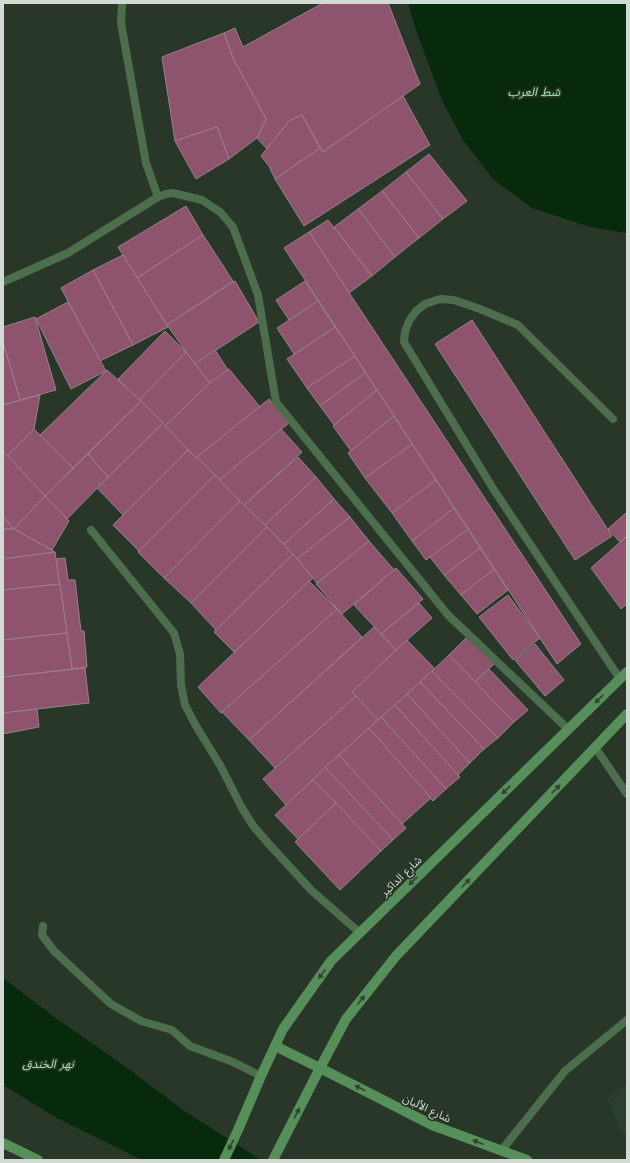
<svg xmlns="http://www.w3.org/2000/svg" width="630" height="1163" font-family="'Work Sans','Noto Sans Arabic',sans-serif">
<rect width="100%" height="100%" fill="#293729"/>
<polygon fill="#2b3f2c" points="627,1084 627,1134 621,1131 607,1098"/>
<g fill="#062a0b">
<polygon points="408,3 627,3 627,233 590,227 532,208 493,179 463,140 442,100 417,33"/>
<polygon points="3,978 53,1016 126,1067 186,1112 261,1160 142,1160 57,1118 3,1085"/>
</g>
<g fill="#8e536d" stroke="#99828b">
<polygon points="323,3 388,3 420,84 323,152 302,115 289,121 267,149 257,138 266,119 233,58 224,33 235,28 243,47"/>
<polygon points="224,33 233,58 266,119 257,138 229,159 217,127 175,141 162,57"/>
<polygon points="403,96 430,145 304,226 275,179 320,148 323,152"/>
<polygon points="302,115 320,148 275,179 269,166 261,156 289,121"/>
<polygon points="217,127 229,159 196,179 175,141"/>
<polygon points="429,154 467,201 443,219 406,172"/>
<polygon points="406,172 443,219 419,238 382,191"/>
<polygon points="382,191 419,238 395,257 358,209"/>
<polygon points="186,206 203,235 137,278 118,247"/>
<polygon points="358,209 395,257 372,276 334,227"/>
<polygon points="328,220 372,276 349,293 309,232"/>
<polygon points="309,232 581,644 557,664 284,248"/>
<polygon points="203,235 233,281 167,325 137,278"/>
<polygon points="123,255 168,327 133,345 93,270"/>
<polygon points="93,270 133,345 100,361 61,288"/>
<polygon points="235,281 259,322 195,364 167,325"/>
<polygon points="305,281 318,301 289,320 276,300"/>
<polygon points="318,301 335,327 294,354 277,328"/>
<polygon points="68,302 106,371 71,389 36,319"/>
<polygon points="35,317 56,390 20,400 3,342 3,327"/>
<polygon points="472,320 612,536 575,560 435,344"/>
<polygon points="335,327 355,356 307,388 287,359"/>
<polygon points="165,331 186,352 139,400 118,379"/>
<polygon points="3,342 20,400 3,405"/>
<polygon points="215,350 228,370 210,383 195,364"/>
<polygon points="186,352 210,383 165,426 139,400"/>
<polygon points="355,356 365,373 320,406 307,388"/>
<polygon points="229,369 260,407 196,458 165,426 210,383"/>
<polygon points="107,370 141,401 73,468 40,435"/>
<polygon points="365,373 377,390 334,425 320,406"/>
<polygon points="377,390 394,416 351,451 333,426"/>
<polygon points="40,395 34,429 7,456 3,451 3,405"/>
<polygon points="269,399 289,423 219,480 197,457"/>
<polygon points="141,401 163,423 108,477 88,454"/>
<polygon points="394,416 412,444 365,478 348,453"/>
<polygon points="163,423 188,450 123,515 97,488"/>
<polygon points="34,429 73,468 45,496 7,456"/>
<polygon points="281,429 302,452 244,505 219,480"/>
<polygon points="412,444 436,480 392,513 365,478"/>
<polygon points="188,450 196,458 197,457 215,475 139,551 113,525"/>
<polygon points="3,451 45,496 14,529 3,517"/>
<polygon points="88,454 108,477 67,519 45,496"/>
<polygon points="298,457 316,477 265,525 244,505"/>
<polygon points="215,475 240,501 164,578 138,552"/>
<polygon points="316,477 334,499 284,544 265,525"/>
<polygon points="436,480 454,508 412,541 392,513"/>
<polygon points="45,496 69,521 52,550 14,529"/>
<polygon points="334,499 350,517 297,559 284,544"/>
<polygon points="240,501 267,527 191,603 164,578"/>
<polygon points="454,508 468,529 426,560 412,541"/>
<polygon points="627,512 627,536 620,542 608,529"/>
<polygon points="3,517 14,529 3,529"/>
<polygon points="350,517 369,541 317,583 297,559"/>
<polygon points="267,527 293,554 216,630 191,603"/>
<polygon points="3,529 14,529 55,552 3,559"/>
<polygon points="468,529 480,548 444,575 430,557"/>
<polygon points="627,536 627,604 621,609 591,568"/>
<polygon points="369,541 394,570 342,614 316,584"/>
<polygon points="480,548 494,569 461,595 444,575"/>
<polygon points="55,552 60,584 3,590 3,559"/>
<polygon points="293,554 313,578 234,652 214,632"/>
<polygon points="65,558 68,580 75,580 81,631 84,631 87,667 72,669 56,559"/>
<polygon points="396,568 423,599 381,634 354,605"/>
<polygon points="494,569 508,590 477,614 461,595"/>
<polygon points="309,581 337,609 221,713 198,687"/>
<polygon points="60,584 67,633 3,640 3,590"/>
<polygon points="508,595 540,638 513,660 479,617"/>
<polygon points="419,603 432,618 396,650 381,634"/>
<polygon points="337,609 362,637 249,740 222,712"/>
<polygon points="374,627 396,650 352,692 356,696 275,768 249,740"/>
<polygon points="67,633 72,669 3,677 3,640"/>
<polygon points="469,635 495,663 475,682 449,655"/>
<polygon points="407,640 435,669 378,720 352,692"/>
<polygon points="535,644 564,680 545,696 515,660"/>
<polygon points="449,655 514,722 498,738 432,671"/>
<polygon points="85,668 89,703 3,713 3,677"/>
<polygon points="489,669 528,710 514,722 475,682"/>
<polygon points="432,671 498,738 484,749 420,682"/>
<polygon points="420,682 484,749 470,763 407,694"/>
<polygon points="407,694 470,763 458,775 395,705"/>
<polygon points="356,696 378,720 339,755 286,805 263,779"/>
<polygon points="395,705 460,777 446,789 381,717"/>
<polygon points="37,709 39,727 3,734 3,713"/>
<polygon points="381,717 446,789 433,801 369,728"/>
<polygon points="369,728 431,798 402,824 339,755"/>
<polygon points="339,755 406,828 393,840 325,767"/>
<polygon points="325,767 393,840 381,851 313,780"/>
<polygon points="313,780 336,803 298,839 275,815"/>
<polygon points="336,803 381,851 340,890 295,842"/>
</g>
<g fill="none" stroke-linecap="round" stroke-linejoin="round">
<g stroke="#4c6e4d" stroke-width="8">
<polyline points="122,3 121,23 140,130 146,163 158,197"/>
<polyline points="3,282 68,253 158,197 166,194 173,193 202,200 220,212 233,227 258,295 276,402 448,615 568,729"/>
<polyline points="613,419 518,325 480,309 454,300 440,299 425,304 416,311 409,321 405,332 404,342 494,490 620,679"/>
<polyline points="91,530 174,633 180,654 181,685 185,705 196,726 220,765 242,808 254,827 268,843 311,890 360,933"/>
<polyline points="595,747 627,794"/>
<polyline points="43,926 42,935 54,951 111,1004 141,1021 172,1030 190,1046 233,1062 261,1076"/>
<polyline points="501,1151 565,1071 627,1020"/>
</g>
<g stroke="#578f5b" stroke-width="10">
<polyline points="275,1046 320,1068 432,1125 527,1160"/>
<polyline points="3,1143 38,1160"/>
<polyline points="224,1160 238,1130 261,1076 283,1029 331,961 627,672"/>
<polyline points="273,1160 320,1068 346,1019 396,956 627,714"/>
</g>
</g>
<defs><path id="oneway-solid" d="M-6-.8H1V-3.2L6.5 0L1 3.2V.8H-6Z"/></defs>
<g fill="#304430">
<use href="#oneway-solid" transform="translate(599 699) rotate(136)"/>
<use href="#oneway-solid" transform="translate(556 789) rotate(-46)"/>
<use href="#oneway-solid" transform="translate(506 790) rotate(136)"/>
<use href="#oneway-solid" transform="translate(413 881) rotate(136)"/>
<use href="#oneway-solid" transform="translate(466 883) rotate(-46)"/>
<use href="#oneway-solid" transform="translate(322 974) rotate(125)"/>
<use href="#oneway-solid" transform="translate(361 1000) rotate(-52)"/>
<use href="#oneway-solid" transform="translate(360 1088) rotate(-153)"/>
<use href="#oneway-solid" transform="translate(297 1113) rotate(-63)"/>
<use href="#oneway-solid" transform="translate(478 1142) rotate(-159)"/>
<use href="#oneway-solid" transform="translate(231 1145) rotate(116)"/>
</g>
<g text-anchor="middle" stroke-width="3.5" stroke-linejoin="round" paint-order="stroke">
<g font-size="11" fill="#d2dbd3" stroke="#293729">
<text transform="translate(401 876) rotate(-44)" y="4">شارع الداكير</text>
<text transform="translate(427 1108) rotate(25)" y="4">شارع الألبان</text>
</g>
<g font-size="12" font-style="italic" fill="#a1e7a4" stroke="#293729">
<text x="534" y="96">شط العرب</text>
<text x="48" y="1068">نهر الخندق</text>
</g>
</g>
<rect width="630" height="1163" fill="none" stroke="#d2dbd3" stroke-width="8"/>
</svg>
